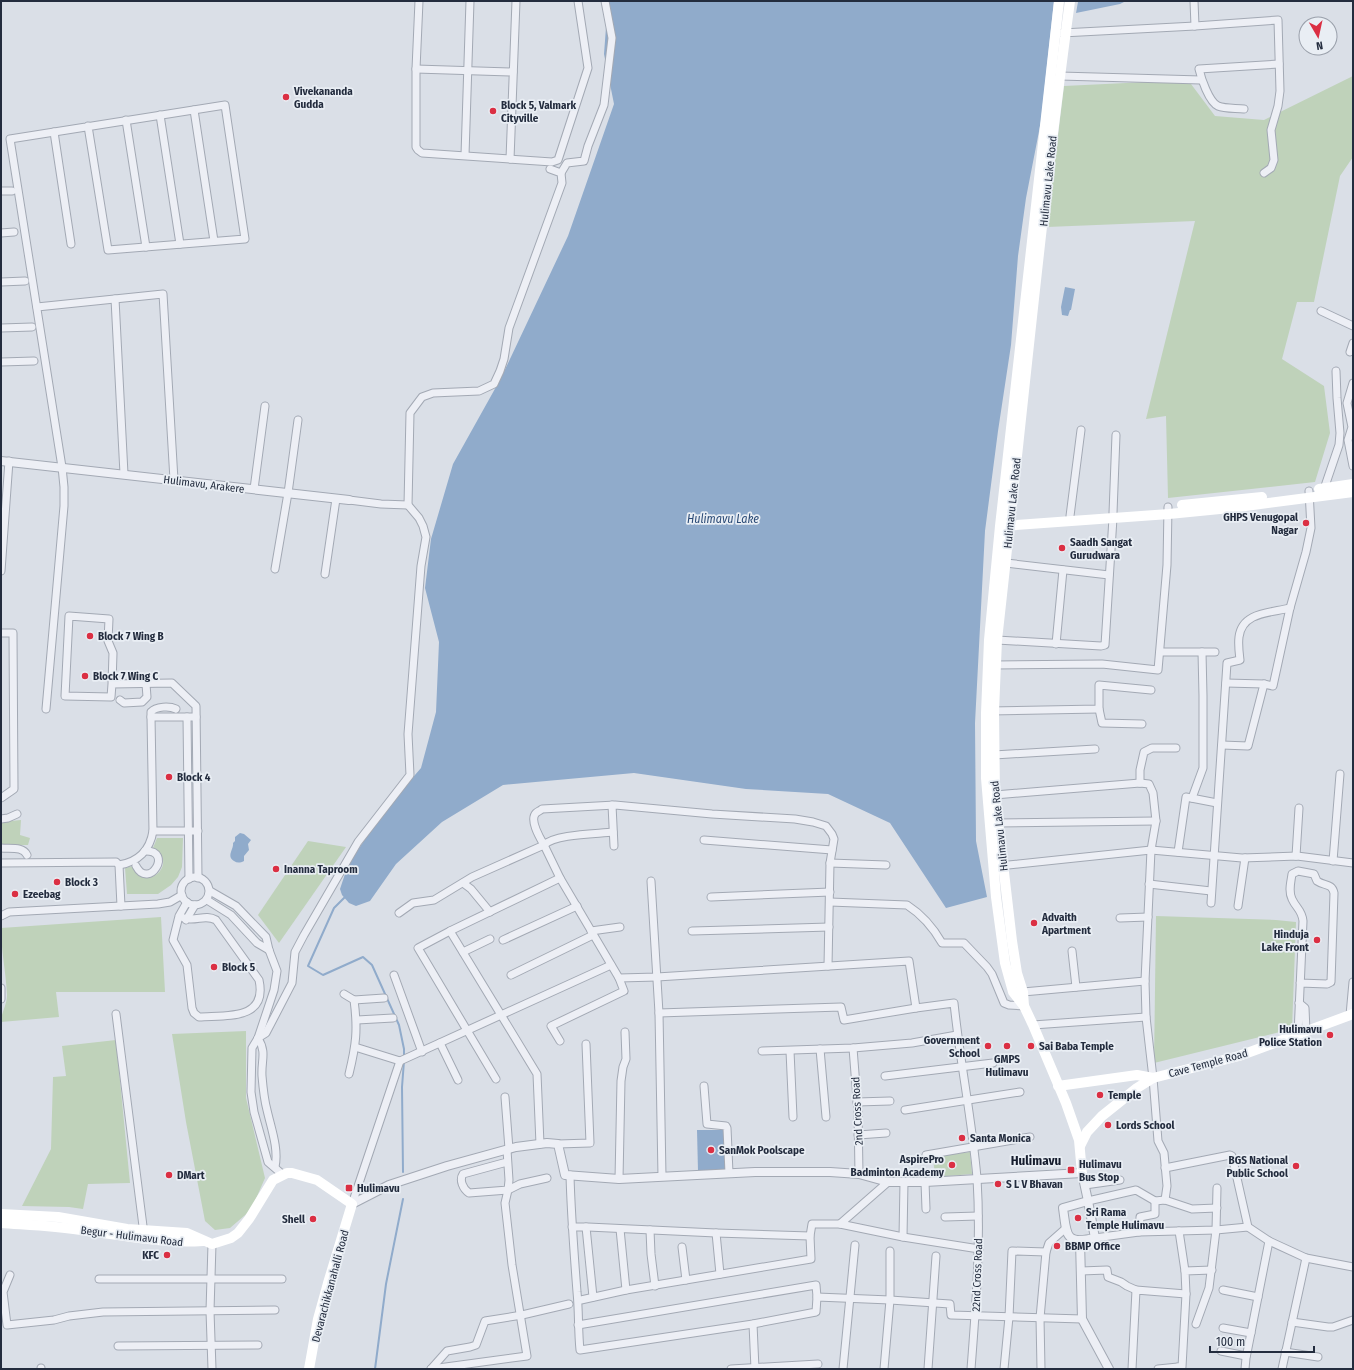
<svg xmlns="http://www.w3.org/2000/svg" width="1354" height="1370" font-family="'Fira Sans Condensed',sans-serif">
<rect width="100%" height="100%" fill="#dadfe7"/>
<g fill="#bfd2ba">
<polygon points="1353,76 1353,157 1340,176 1314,302 1297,302 1282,359 1324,386 1330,433 1315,482 1168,498 1166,416 1146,419 1195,221 1047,227 1064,86 1188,80 1215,116 1264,120"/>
<polygon points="21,820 20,835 30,838 28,845 1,845 1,822"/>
<path d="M157,838H183L182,867L178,877L171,885L158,894H127L125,868L133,866C144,895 181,863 153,848Z"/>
<polygon points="308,841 346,847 279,943 258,915"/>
<polygon points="1156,916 1276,920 1296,922 1292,1029 1154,1063"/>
<path d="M161,917L165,992H56L59,1017L1,1022C1,1013 7,1005 7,995C6,972 1,950 1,928Z"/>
<polygon points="246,1031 246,1098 265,1178 251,1210 230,1228 215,1230 205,1221 186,1122 172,1034"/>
<polygon points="116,1040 130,1183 88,1184 83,1209 69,1207 22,1206 51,1149 53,1077 66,1076 62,1046"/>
<polygon points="970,1152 972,1174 935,1177 933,1157"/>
</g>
<g fill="#90abcb">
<polygon points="608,1 1054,1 1041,121 1026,198 1018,256 1011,345 998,431 985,531 975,723 976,841 987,897 946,908 890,823 828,794 746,789 634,773 503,785 442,822 396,864 370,901 356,906 349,903 342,895 340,889 348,865 383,812 421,768 436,712 439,642 425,588 431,539 453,464 501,378 568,236 614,104 604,54"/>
<polygon points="1082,1 1126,1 1120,4 1076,13 1078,2"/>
<polygon points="1065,287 1075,289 1071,310 1070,310 1068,316 1062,315 1061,307"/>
<path d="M240,833L244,834L251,840L248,844L249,850L244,856V861C240,863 237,863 234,861C226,856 234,849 233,843L235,841V837Z"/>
<polygon points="697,1130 724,1130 727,1170 698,1171"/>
</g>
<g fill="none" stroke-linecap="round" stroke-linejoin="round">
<g stroke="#90abcb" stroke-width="2">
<polyline points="345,897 334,908 308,966 323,975 363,957 372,965 399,1025 404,1049 404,1057"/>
<polyline points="403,1172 402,1087 404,1061"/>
<polyline points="375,1369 386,1284 403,1199"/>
</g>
<defs>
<g id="minor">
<polyline points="419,1 416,69 416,147 418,150 422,153 552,162 558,160 559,157 588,68 578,1"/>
<polyline points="1194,1 1195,26"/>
<polyline points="1062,33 1195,26 1278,20 1280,91 1278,106 1271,130 1274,160 1271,168 1264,173"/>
<polyline points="416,69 513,72"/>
<polyline points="1060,76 1201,80"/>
<path d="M1244,109C1236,108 1225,109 1218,106C1209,102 1201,78 1199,69L1279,64"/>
<polyline points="194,110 214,241"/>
<polyline points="160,115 180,244"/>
<polyline points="126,120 146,247"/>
<polyline points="54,132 71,244"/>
<polyline points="465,155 470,1"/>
<polyline points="510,159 516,1"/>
<polyline points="561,173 567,163 584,161 588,146 604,105 612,38 605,1"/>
<polyline points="1,191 12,191"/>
<polyline points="1,233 14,232"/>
<polyline points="1,282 25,281"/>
<polyline points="115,299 124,474"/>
<polyline points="37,307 163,294 174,480"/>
<polyline points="1321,311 1353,326"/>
<polyline points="1,328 32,327"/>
<polyline points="1350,352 1353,343"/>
<polyline points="1,362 34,361"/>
<polyline points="1353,383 1347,403 1352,427 1348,440 1353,466"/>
<polyline points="254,489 265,406"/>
<polyline points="1324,489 1339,445 1340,433 1337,398 1336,371"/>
<polyline points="349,500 381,504 408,505"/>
<polyline points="1113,513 1116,435"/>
<polyline points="1070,516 1081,430"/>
<polyline points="1006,563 1109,575"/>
<polyline points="275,569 288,493 298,420"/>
<polyline points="1,571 9,461"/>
<polyline points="325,574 336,499"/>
<polyline points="1,633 13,633 14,789 1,798"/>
<polyline points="997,640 1101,646 1105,645 1113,518"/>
<polyline points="1056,644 1063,570"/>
<polyline points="1160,652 1215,652"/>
<polyline points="996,665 1102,664 1158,670 1167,565 1168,507"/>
<polyline points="1226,683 1264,684"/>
<polyline points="112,684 113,653 108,641 109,619 69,616 65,696 111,697 112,684 172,683 196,706 198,878"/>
<polyline points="120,700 124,703 142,702 147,697 146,684"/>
<polyline points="46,709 64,506 64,487 62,467 10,139 225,105 245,239 108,250 88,126"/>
<polyline points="1099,709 1102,723 1142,724"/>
<polyline points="990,711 1099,709 1099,685 1151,690"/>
<path d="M151,717V712C156,706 170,706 176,709"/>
<polyline points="187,717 189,879"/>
<polyline points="196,717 151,717 153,831 198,831"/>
<polyline points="1222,745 1248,746 1264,684 1273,686 1290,608 1306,552 1311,528 1309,491"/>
<polyline points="994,755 1095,749"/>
<polyline points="1140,783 1140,770 1144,752 1152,748 1176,748"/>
<polyline points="995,795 1140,783 1149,784 1153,793 1156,821 1151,850 1145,981 1146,1017 1153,1078 1158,1141 1164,1153 1167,1186 1165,1200"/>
<polyline points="1192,798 1203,768 1203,696 1202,652"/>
<polyline points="612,805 614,846"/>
<polyline points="1,819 8,818 17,814"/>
<polyline points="997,823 1156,821"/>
<path d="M613,832C597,834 555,834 544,845C540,838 529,820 536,813C538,811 540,811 542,809L615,805L712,814L795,819L813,822L826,826L832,834L834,839L830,863L828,966"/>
<polyline points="704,840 832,850"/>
<path d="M1,848C10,849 23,846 27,855"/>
<polyline points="1178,852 1186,797 1217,803"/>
<polyline points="1296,856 1299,808"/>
<polyline points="1333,861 1340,774"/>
<polyline points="1,863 116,862 119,865 121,906"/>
<polyline points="830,863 886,865"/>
<path d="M119,865C138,862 150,850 153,831"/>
<path d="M136,866C149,891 174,850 145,851"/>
<polyline points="999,866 1151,850 1242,858 1297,856 1353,863"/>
<circle cx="195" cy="891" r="14"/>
<polyline points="651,881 659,1013 662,1176"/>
<polyline points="463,883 471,889 490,912"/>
<polyline points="1149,884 1211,891"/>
<polyline points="210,891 236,906 266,937 269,950 277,971 274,990 258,1038 252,1048 251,1092 254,1112 268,1162 282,1174"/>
<polyline points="711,897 830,892"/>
<polyline points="207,900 231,915 257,943 269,950"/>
<path d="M830,902L907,905C921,914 934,929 942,943H964L987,967L992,974L1004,1003L1009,1005L1024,1006"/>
<path d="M1211,903L1227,663L1240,660C1239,652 1238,645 1239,637C1242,612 1270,613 1290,608"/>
<polyline points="1238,906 1245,858"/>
<polyline points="399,913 413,903 434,900 472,877 544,845 560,878"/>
<polyline points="1,916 9,912 158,904 170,902 182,895"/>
<path d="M179,916L173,940L187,965L192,1008L194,1013L199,1017C225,1015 268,1021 259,980L216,920C204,913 194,924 179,916L187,902"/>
<polyline points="1120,918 1148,917"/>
<polyline points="186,920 195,905"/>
<polyline points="450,931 537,1074 540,1144"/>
<polyline points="591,931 620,927"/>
<polyline points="692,931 829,927"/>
<polyline points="503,940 577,906"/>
<polyline points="1072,951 1076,987"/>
<polyline points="463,952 490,939"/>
<polyline points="394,975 422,1052"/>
<polyline points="511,975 593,935"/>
<polyline points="1,988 1,999"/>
<polyline points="1023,992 1145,981"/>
<path d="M344,994L354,1000C358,1030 356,1045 349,1074"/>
<polyline points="354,1000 384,998"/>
<polyline points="1299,1003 1305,1008 1306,1031"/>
<path d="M659,1013L841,1007L844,1020L916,1008L954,1003C960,1062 972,1119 977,1178C981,1242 976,1305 971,1369"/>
<polyline points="116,1014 144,1234"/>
<polyline points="1350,1015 1353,982"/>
<polyline points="357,1020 393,1018"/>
<polyline points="1033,1025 1146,1017"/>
<path d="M1298,1034L1303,921C1302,910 1296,908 1292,899C1288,891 1291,882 1292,874L1298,871L1314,874L1317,881C1324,886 1332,883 1334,893L1331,982L1327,984L1300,983"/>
<polyline points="258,1038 266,1033 292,983 295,952 304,935 358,842 410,775 408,734 421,566 426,537 423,526 419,518 408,505 410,413 422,397 433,393 479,391 494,384 500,371 504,359 509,328 562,183 561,173 550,169"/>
<path d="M258,1038C267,1053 261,1060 262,1076C263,1088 264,1099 267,1110C271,1128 279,1149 275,1167"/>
<polyline points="560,1041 551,1026 624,991 619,978"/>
<polyline points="440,1043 458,1080"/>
<polyline points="355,1047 400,1061 611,965"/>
<polyline points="853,1048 858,1112 859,1174"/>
<polyline points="820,1049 826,1117"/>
<polyline points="762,1051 853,1048 912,1043 957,1035"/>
<polyline points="790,1051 793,1117"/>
<polyline points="885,1076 993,1063"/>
<polyline points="496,1079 418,948 450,931 560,878 619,978 657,977 909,961 916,1008"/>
<polyline points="704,1086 707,1124 726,1126 727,1128 729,1173"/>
<polyline points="505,1097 509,1149"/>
<polyline points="857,1102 890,1101"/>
<polyline points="905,1110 1020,1092"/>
<polyline points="858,1135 886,1133"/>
<polyline points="558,1144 590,1143 586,1044"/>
<path d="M507,1150L509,1180L508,1190L469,1193C463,1189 459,1180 463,1174L507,1162"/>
<polyline points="926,1155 1030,1137"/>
<polyline points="1165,1168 1230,1155 1232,1156 1248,1227 1269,1241 1306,1258 1353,1267"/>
<path d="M570,1175C571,1214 574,1253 577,1292C579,1311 578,1331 580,1350L753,1324L816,1312L817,1297L890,1300L950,1304L951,1315L1082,1319"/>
<polyline points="619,1179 621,1081 623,1067 626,1059 625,1032"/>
<polyline points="925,1182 926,1209"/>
<polyline points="1085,1185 1120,1180"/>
<polyline points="1088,1201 1136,1190 1155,1201 1165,1200 1192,1209 1217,1208"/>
<polyline points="352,1204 400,1061"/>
<polyline points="945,1217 978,1216"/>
<polyline points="840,1224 888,1182"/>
<polyline points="572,1227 588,1227 716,1233 810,1236"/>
<polyline points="586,1227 593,1297"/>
<polyline points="620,1229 626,1290"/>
<polyline points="650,1230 651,1254 655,1286"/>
<polyline points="1179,1231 1185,1271"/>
<polyline points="1139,1232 1140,1217 1155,1214 1155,1201"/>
<polyline points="716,1233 720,1274"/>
<polyline points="903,1237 904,1182"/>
<polyline points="1095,1238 1139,1232 1216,1230 1217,1188"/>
<polyline points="212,1244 210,1311 212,1369"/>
<polyline points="682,1247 686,1280"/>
<polyline points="1081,1271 1107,1270 1108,1277 1121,1282 1127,1286 1136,1290"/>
<polyline points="10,1275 3,1292 7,1325 54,1320 69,1316 103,1312 275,1310"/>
<polyline points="99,1279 282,1279"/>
<polyline points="1223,1290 1258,1297"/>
<polyline points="581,1300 626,1290 811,1259 810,1236 812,1224 840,1224 903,1237 979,1249"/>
<polyline points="1292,1322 1328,1327 1333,1327 1353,1320"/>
<polyline points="753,1324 755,1369"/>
<polyline points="1196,1324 1209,1288 1216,1230 1248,1227"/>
<polyline points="578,1325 816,1285 817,1297"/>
<polyline points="1223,1328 1251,1333"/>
<polyline points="118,1346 258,1345"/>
<polyline points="1221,1351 1246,1356"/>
<polyline points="1285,1352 1318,1357"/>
<polyline points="41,1368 41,1369"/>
<polyline points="431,1369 527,1356 512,1265 505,1203 508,1190 520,1184 547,1178"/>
<polyline points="431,1369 447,1351 470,1347 476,1345 485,1321 522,1315 569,1304"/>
<polyline points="731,1369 818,1364"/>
<polyline points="843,1369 855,1245"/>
<polyline points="884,1369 890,1300 890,1251"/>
<polyline points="928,1369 936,1256"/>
<polyline points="1004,1369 1009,1317 1012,1251 1046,1252"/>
<polyline points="1041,1369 1040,1318 1046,1252 1049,1243 1066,1228"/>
<polyline points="1132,1369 1136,1290 1186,1294"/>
<polyline points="1158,1369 1178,1367"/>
<polyline points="1178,1369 1178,1367 1182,1367 1186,1294 1185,1271 1212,1270"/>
<polyline points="1245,1369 1246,1358 1269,1241"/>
<polyline points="1282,1369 1306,1258"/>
</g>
<g id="tertiary">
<polyline points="1,461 349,500"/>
<path d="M1088,1201L1095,1238C1064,1245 1067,1235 1063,1208Z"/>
<polyline points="352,1204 389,1185 447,1166 516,1147 547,1143 558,1144 565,1175 619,1179 755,1172 830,1172 859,1174 888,1182 925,1182 1082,1173 1088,1201"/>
<polyline points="1080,1241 1082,1319 1109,1369"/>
</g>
</defs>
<use href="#minor" stroke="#a3a9b4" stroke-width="9"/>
<use href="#tertiary" stroke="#a3a9b4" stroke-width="10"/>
<use href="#minor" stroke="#edeff5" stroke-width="7"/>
<use href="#tertiary" stroke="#edeff5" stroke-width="8"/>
<g stroke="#fff" stroke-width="10">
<polyline points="1059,1 1000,526 989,640 986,713 986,778 996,897 1005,963 1013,992 1024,1006 1033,1025 1066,1103 1079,1140 1082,1173"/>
<polyline points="1319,489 1353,484"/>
<polyline points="1182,505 1262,497"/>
<polyline points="1003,526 1169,514 1230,508 1353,492"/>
<path d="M1024,1006L1023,992L1017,973L1012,941L995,795L994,711L997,640C1021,427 1041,213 1070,1"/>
<polyline points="1058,1086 1137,1075 1153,1078"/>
<polyline points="1080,1146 1087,1132 1102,1116 1137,1088 1153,1078 1239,1056 1353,1014"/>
<polyline points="1,1214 58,1217 127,1229 187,1233 212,1244 231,1238 238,1233 249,1219 273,1180 287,1173 292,1173 317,1180 352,1204 328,1283 318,1319 309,1369"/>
<path d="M1,1223C28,1225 54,1226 81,1230C121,1235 162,1244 203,1241"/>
</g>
</g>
<g fill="#db2f43" stroke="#e9eef4" stroke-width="1.5">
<circle cx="286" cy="97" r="4"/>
<circle cx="493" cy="111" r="4"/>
<circle cx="1306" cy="523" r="4"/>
<circle cx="1062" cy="548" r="4"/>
<circle cx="90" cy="636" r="4"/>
<circle cx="85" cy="676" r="4"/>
<circle cx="169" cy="777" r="4"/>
<circle cx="276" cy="869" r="4"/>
<circle cx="57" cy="882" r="4"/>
<circle cx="15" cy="894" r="4"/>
<circle cx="1034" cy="923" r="4"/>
<circle cx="1317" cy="940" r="4"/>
<circle cx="214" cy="967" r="4"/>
<circle cx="1330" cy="1035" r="4"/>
<circle cx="988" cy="1046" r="4"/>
<circle cx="1007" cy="1046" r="4"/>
<circle cx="1031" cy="1046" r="4"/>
<circle cx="1100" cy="1095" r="4"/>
<circle cx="1108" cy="1125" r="4"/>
<circle cx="962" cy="1138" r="4"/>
<circle cx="711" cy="1150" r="4"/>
<circle cx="952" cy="1165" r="4"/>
<circle cx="1296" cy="1166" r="4"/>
<rect x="1067" y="1166" width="8" height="8" rx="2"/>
<circle cx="169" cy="1175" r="4"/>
<circle cx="998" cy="1184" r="4"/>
<rect x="345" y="1184" width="8" height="8" rx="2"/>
<circle cx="1078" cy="1218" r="4"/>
<circle cx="313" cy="1219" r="4"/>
<circle cx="1057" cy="1246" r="4"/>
<circle cx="167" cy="1255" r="4"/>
</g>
<g text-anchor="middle" stroke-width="3.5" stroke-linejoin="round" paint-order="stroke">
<g font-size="11" font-weight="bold" fill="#232c3e" stroke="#e9eef4" text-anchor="start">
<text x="294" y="95">Vivekananda<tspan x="294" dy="13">Gudda</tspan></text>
<text x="501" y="109">Block 5, Valmark<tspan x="501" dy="13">Cityville</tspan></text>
<text x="1298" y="521" text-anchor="end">GHPS Venugopal<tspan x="1298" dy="13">Nagar</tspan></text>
<text x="1070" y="546">Saadh Sangat<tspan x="1070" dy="13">Gurudwara</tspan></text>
<text x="98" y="640">Block 7 Wing B</text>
<text x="93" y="680">Block 7 Wing C</text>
<text x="177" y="781">Block 4</text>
<text x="284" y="873">Inanna Taproom</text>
<text x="65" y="886">Block 3</text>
<text x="23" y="898">Ezeebag</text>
<text x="1042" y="921">Advaith<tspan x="1042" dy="13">Apartment</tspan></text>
<text x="1309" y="938" text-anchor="end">Hinduja<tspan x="1309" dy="13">Lake Front</tspan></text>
<text x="222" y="971">Block 5</text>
<text x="1322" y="1033" text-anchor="end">Hulimavu<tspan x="1322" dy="13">Police Station</tspan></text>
<text x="980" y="1044" text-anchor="end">Government<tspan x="980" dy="13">School</tspan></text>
<text x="1039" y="1050">Sai Baba Temple</text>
<text x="1007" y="1063" text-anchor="middle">GMPS<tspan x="1007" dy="13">Hulimavu</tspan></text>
<text x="1108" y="1099">Temple</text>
<text x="1116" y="1129">Lords School</text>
<text x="970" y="1142">Santa Monica</text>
<text x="719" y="1154">SanMok Poolscape</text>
<text x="944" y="1163" text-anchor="end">AspirePro<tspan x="944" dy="13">Badminton Academy</tspan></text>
<text x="1288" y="1164" text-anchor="end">BGS National<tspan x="1288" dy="13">Public School</tspan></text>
<text x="1079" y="1168">Hulimavu<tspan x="1079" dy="13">Bus Stop</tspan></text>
<text x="177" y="1179">DMart</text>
<text x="1006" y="1188">S L V Bhavan</text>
<text x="357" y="1192">Hulimavu</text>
<text x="1086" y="1216">Sri Rama<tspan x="1086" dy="13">Temple Hulimavu</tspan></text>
<text x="305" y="1223" text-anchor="end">Shell</text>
<text x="1065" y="1250">BBMP Office</text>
<text x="159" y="1259" text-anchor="end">KFC</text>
</g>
<g font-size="11" fill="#232c3e" stroke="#e9eef4">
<text transform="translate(1048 181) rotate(-84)" y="4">Hulimavu Lake Road</text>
<text transform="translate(204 484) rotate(7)" y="4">Hulimavu, Arakere</text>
<text transform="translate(1012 503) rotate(-84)" y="4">Hulimavu Lake Road</text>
<text transform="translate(999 826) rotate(-96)" y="4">Hulimavu Lake Road</text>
<text transform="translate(1208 1063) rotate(-15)" y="4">Cave Temple Road</text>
<text transform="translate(857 1111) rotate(-93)" y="4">2nd Cross Road</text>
<text transform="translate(132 1236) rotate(7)" y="4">Begur - Hulimavu Road</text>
<text transform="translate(977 1275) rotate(-88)" y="4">22nd Cross Road</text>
<text transform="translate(330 1286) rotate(-75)" y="4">Devarachikkanahalli Road</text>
</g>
<g font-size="12" font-style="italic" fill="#294975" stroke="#e9eef4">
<text x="723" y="523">Hulimavu Lake</text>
</g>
<g font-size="13" font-weight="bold" fill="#161d2e" stroke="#e9eef4">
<text x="1036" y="1165">Hulimavu</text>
</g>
</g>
<rect width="1354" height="1370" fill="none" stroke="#232c3e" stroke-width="4"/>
<g transform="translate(1318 36) rotate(171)"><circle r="19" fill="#e9eef4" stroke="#9aa0ab"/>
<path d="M0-3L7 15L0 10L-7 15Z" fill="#db2f43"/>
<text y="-6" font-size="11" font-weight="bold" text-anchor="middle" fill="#232c3e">N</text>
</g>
<path d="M1210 1346v6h104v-6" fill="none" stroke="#232c3e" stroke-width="2"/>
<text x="1216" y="1346" font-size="12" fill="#232c3e" stroke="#e9eef4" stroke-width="3" paint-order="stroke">100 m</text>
</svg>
